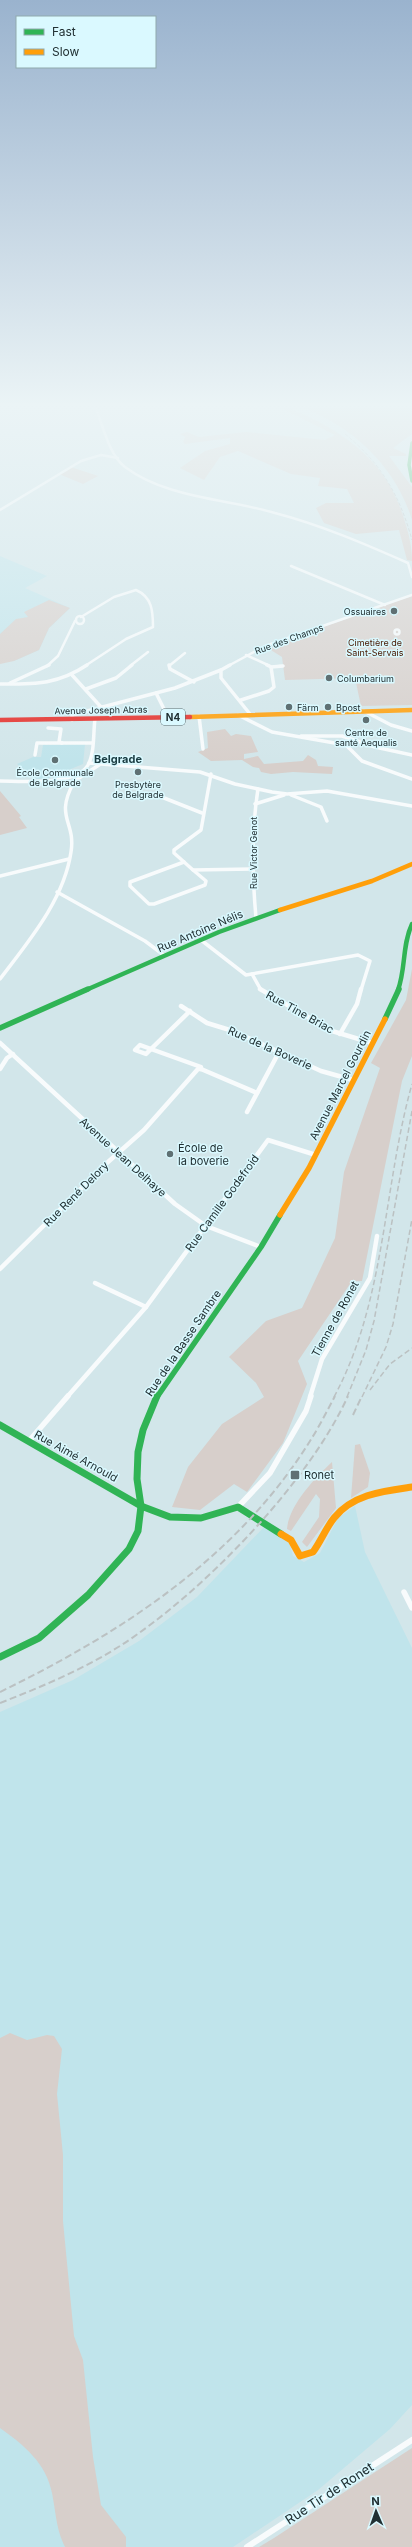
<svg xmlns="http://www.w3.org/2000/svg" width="412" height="2547" font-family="Inter,sans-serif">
<rect width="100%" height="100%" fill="#d2e6ea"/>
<g fill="#c0e4eb">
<polygon points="0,556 47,576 25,588 70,608 49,628 39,650 14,661 0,650"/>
<polygon points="85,744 83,764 49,778 37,779 17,764 33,757 41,757 43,745"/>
<polygon points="355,1506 365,1552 412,1648 412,2405 390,2429 318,2490 233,2547 0,2547 0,1712 73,1680 139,1641 197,1597 264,1527 289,1542 293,1556 304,1562 320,1553 338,1518"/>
</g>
<g fill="#d7cfcb">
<path d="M281 408H289C345 432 387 460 405 522 409 535 412 547 412 561L407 560 399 530 356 534 324 523 316 508 326 503H354L347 489 318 486 320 478 291 474 238 451 220 457 204 480 180 468 205 451 230 444V438L185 444 183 442 185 437 180 434 187 432 199 437 246 432 325 440 335 435Z"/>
<path d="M304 408H412V434L393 448 406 454V456H389L412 487V520C396 467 354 428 304 408Z"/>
<polygon points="71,467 98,476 83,484 59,474"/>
<polygon points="412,596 412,705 361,706 355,678 285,680 282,657 266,647"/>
<polygon points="49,600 70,608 49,628 39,650 14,661 0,664 0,634 16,619 28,617 24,612"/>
<polygon points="225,729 231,736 236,734 251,736 258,752 244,754 244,759 258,756 264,764 303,761 308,755 316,760 318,766 333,767 332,774 293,772 271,774 261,772 259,768 253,767 242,760 211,761 198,752 208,748 207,732"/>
<polygon points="0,791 21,816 19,817 27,828 0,835"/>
<polygon points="412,969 412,1056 402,1081 362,1281 352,1281 298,1361 307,1384 283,1443 247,1492 234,1484 200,1510 172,1507 188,1467 222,1424 264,1397 256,1383 229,1357 266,1321 302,1308 335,1238 344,1172 380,1068 371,1063 406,1000"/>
<polygon points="360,1444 370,1473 368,1487 351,1498 355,1445"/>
<path d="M332 1462 336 1508 307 1547 302 1542 319 1517 320 1499 316 1494 291 1531 287 1529C289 1505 315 1478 332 1462Z"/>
<path d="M10 2033 27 2040 47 2035 54 2036 62 2049 57 2094 63 2155V2221L74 2336 83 2360 93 2457 101 2505 126 2537V2547H65C56 2529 56 2513 52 2493 46 2463 24 2445 0 2428V2038Z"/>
<polygon points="412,2448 412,2547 259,2547 274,2538"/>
</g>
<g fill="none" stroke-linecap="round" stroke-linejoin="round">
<g stroke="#f8fbfc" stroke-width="2.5">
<path d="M96 408C103 426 109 455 125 467 166 498 227 499 275 513 321 525 365 544 408 563L412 577"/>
<polyline points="0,510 81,461 101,455 118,458"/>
<polyline points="291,566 385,605"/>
<circle cx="80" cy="620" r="4"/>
<path d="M81 617 114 597 136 590C152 597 153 611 153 627L126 639 85 666"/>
<circle cx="397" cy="632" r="2.5"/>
<polyline points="246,655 270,666"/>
<polyline points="47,666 58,656 75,621"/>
<polyline points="130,666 148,652"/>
<polyline points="169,666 185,653"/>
<polyline points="228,666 265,646 412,595"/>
<polyline points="279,666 283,666"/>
</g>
<g stroke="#f8fbfc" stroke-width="3.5">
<polyline points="169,665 170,669 194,682"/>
<polyline points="230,665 221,670 221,678 250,714"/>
<polyline points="271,667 283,666"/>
<polyline points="72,675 101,707"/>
<polyline points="10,683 49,665"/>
<path d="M0 684C34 684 57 685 87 665"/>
<polyline points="86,689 116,678 132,665"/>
<polyline points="156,693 168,717"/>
<polyline points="241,700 269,691 274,687 271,667 267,665"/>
<polyline points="364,711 391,725 412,731"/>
<polyline points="238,715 272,732 346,745 362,761 412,779"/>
<polyline points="199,716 203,749"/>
<polyline points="72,720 72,715 175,688 221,670"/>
<polyline points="48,728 61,729 59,742 62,743"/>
<polyline points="301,736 342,736 375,747 412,755"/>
<polyline points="35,755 37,743 92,743"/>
<polyline points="89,763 200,772 235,784 272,792 287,794 327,791 412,806"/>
<polyline points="211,774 201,830 174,850 174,853 193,870 252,869"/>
<path d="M0 781C21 781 76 786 88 765 95 752 93 733 95 719"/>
<polyline points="66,784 70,784 99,765"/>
<polyline points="154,794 202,813"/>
<polyline points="291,795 321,807 327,821"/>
<polyline points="255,804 284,795"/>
<polyline points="184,862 130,882 130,886 149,904 154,904 205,885 206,881 193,870"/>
<polyline points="0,876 69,859"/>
<polyline points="57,892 145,941 165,956"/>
<path d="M256 918C252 874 251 833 258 789"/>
<polyline points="201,940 246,975 358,955 370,961 361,990"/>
<polyline points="252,974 261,990"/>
<path d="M0 979C28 942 64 900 71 852 76 821 54 818 74 782"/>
</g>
<g stroke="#f8fbfc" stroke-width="4.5">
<polyline points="260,989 332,1031 372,1043"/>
<polyline points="181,1006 207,1023 233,1031 321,1071 353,1080"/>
<polyline points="340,1034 357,1004 361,989"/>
<polyline points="0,1043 175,1204 206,1226 261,1247"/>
<polygon points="140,1045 151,1049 146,1054 135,1050"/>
<polyline points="151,1049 201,1067 201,1069"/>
<polyline points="151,1049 190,1011"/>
<polyline points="0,1069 7,1058 13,1054"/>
<polyline points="201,1069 257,1093"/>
<polyline points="247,1112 279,1052"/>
<polyline points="0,1269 108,1162 144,1130 198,1069 201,1069"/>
<polyline points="95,1283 146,1307"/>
<polyline points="67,1397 146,1307 268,1140 316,1155"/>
<polyline points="310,1397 322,1359 370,1278 377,1236"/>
</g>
<g stroke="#f8fbfc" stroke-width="5.5">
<polyline points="29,1441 68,1396"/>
<polyline points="238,1507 270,1473 306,1411 311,1396"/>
<polyline points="404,1592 412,1608"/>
</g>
<polyline stroke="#f8fbfc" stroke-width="6" points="247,2547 412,2440"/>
<polyline stroke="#30b455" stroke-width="3.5" points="412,443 409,465 412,481"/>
<g stroke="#30b455" stroke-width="4.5">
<polyline points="86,990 219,932 280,910"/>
<path d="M398 990C406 968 402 945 412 924"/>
</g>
<g stroke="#30b455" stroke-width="5.5">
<polyline points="385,1019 399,989"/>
<polyline points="0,1028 88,989"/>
<polyline points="157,1397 261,1247 280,1215"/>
</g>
<g stroke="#30b455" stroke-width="7">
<polyline points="0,1425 141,1506 170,1517 201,1518 238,1507 281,1534"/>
<polyline points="0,1657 39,1638 88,1595 129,1549 138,1531 141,1506 137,1479 138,1452 143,1430 157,1396"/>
</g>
<g stroke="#ff9f0a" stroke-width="4.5">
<polyline points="190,717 412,710"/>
<polyline points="280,910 372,881 412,864"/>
</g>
<polyline stroke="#ff9f0a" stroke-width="5.5" points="280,1215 309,1168 385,1019"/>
<path stroke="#ff9f0a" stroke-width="7" d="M281 1534 291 1540 300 1556 313 1552C321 1541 326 1528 334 1518 353 1494 384 1491 412 1487"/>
<polyline stroke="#e5322d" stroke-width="4.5" points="0,720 190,717"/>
<path stroke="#bbc1c2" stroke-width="1" stroke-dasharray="3.5 2" stroke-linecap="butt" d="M345 434C381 463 400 496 412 540"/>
<g stroke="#bbc1c2" stroke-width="1.5" stroke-dasharray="5.5 3" stroke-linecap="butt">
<polyline points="370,1390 390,1364 412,1348"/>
<path d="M334 1397C386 1301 383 1187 412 1084"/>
<polyline points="347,1397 366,1350 374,1321 412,1111"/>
<polyline points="362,1397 386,1347 393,1324 412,1219"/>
</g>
<g stroke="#bbc1c2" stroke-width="2" stroke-dasharray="7 3.5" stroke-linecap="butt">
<polyline points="353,1415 362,1396"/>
<path d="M0 1692C121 1633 237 1558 310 1441 319 1427 327 1411 335 1396"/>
<path d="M0 1703C41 1687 82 1670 120 1646 201 1594 308 1484 348 1396"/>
</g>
</g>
<linearGradient id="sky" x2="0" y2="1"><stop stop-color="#9ab3ce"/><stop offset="0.53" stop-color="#ebf4f6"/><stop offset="1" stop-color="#ebf4f6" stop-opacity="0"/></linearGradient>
<rect width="412" height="764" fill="url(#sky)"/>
<g fill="#5f7073" stroke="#daf9ff" stroke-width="1.5">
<circle cx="394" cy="611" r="4"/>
<circle cx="329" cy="678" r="4"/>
<circle cx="289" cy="707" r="4"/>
<circle cx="328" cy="707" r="4"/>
<circle cx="366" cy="720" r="4"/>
<circle cx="55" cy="760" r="4"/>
<circle cx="138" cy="772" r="4"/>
<circle cx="170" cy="1154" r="4"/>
<rect x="290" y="1470" width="10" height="10" rx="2"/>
</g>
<g text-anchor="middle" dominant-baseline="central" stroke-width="3" stroke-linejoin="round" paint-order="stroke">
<g font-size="9" fill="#213033" stroke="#daf9ff" text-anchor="start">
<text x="386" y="611" text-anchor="end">Ossuaires</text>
<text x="337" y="678">Columbarium</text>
<text x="297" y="707">Färm</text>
<text x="336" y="707">Bpost</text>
<text x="366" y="732" text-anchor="middle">Centre de<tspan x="366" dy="10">santé Aequalis</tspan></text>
<text x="55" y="772" text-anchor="middle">École Communale<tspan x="55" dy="10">de Belgrade</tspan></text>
<text x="138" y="784" text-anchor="middle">Presbytère<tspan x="138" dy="10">de Belgrade</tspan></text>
</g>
<g font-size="9" fill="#213033" stroke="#daf9ff">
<text transform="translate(289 639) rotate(-20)">Rue des Champs</text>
<text transform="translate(101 710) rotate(-1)">Avenue Joseph Abras</text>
<text transform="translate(253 853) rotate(-90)">Rue Victor Genot</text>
</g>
<g font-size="9" fill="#481801" stroke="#daf9ff">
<text x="375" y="642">Cimetière de<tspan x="375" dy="10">Saint-Servais</tspan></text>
</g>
<rect fill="#daf9ff" stroke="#586c70" stroke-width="1" x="161" y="709" width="24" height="16" rx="3"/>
<g font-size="10" font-weight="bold" fill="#213033">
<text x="173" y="717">N4</text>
</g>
<g font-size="11" font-weight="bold" fill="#1b3d43" stroke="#daf9ff">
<text x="118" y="759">Belgrade</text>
</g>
<g font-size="11" fill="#213033" stroke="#daf9ff">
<text transform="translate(200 931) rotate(-23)">Rue Antoine Nélis</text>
<text transform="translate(300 1012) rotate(29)">Rue Tine Briac</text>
<text transform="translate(270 1048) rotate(24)">Rue de la Boverie</text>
<text transform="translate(340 1085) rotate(-63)">Avenue Marcel Gourdin</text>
<text transform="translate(123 1157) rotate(42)">Avenue Jean Delhaye</text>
<text transform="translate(76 1194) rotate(-45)">Rue René Delory</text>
<text transform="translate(222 1203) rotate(-54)">Rue Camille Godefroid</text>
<text transform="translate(335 1319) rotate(-61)">Tienne de Ronet</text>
<text transform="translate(183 1343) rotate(-56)">Rue de la Basse Sambre</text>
<text transform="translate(76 1456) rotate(29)">Rue Aimé Arnould</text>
</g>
<g font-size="11" fill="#213033" stroke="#daf9ff" text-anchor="start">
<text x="178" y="1148">École de<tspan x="178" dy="13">la boverie</tspan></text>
<text x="304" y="1475">Ronet</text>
</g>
<g font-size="13" fill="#213033" stroke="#daf9ff">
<text transform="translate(329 2493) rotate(-33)">Rue Tir de Ronet</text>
</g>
</g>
<rect x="16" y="16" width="140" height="52" fill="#daf9ff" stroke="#90a9ad"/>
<rect x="24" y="29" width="20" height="6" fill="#30b455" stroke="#90a9ad"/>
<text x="52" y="36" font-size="12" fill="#213033">Fast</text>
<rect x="24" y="49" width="20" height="6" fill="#ff9f0a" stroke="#90a9ad"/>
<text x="52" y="56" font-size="12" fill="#213033">Slow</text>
<g transform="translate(376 2511) rotate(358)" stroke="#daf9ff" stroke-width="3" paint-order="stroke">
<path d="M0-3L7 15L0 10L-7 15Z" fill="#213033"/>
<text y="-6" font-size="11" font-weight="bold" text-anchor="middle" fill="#213033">N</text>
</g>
</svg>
